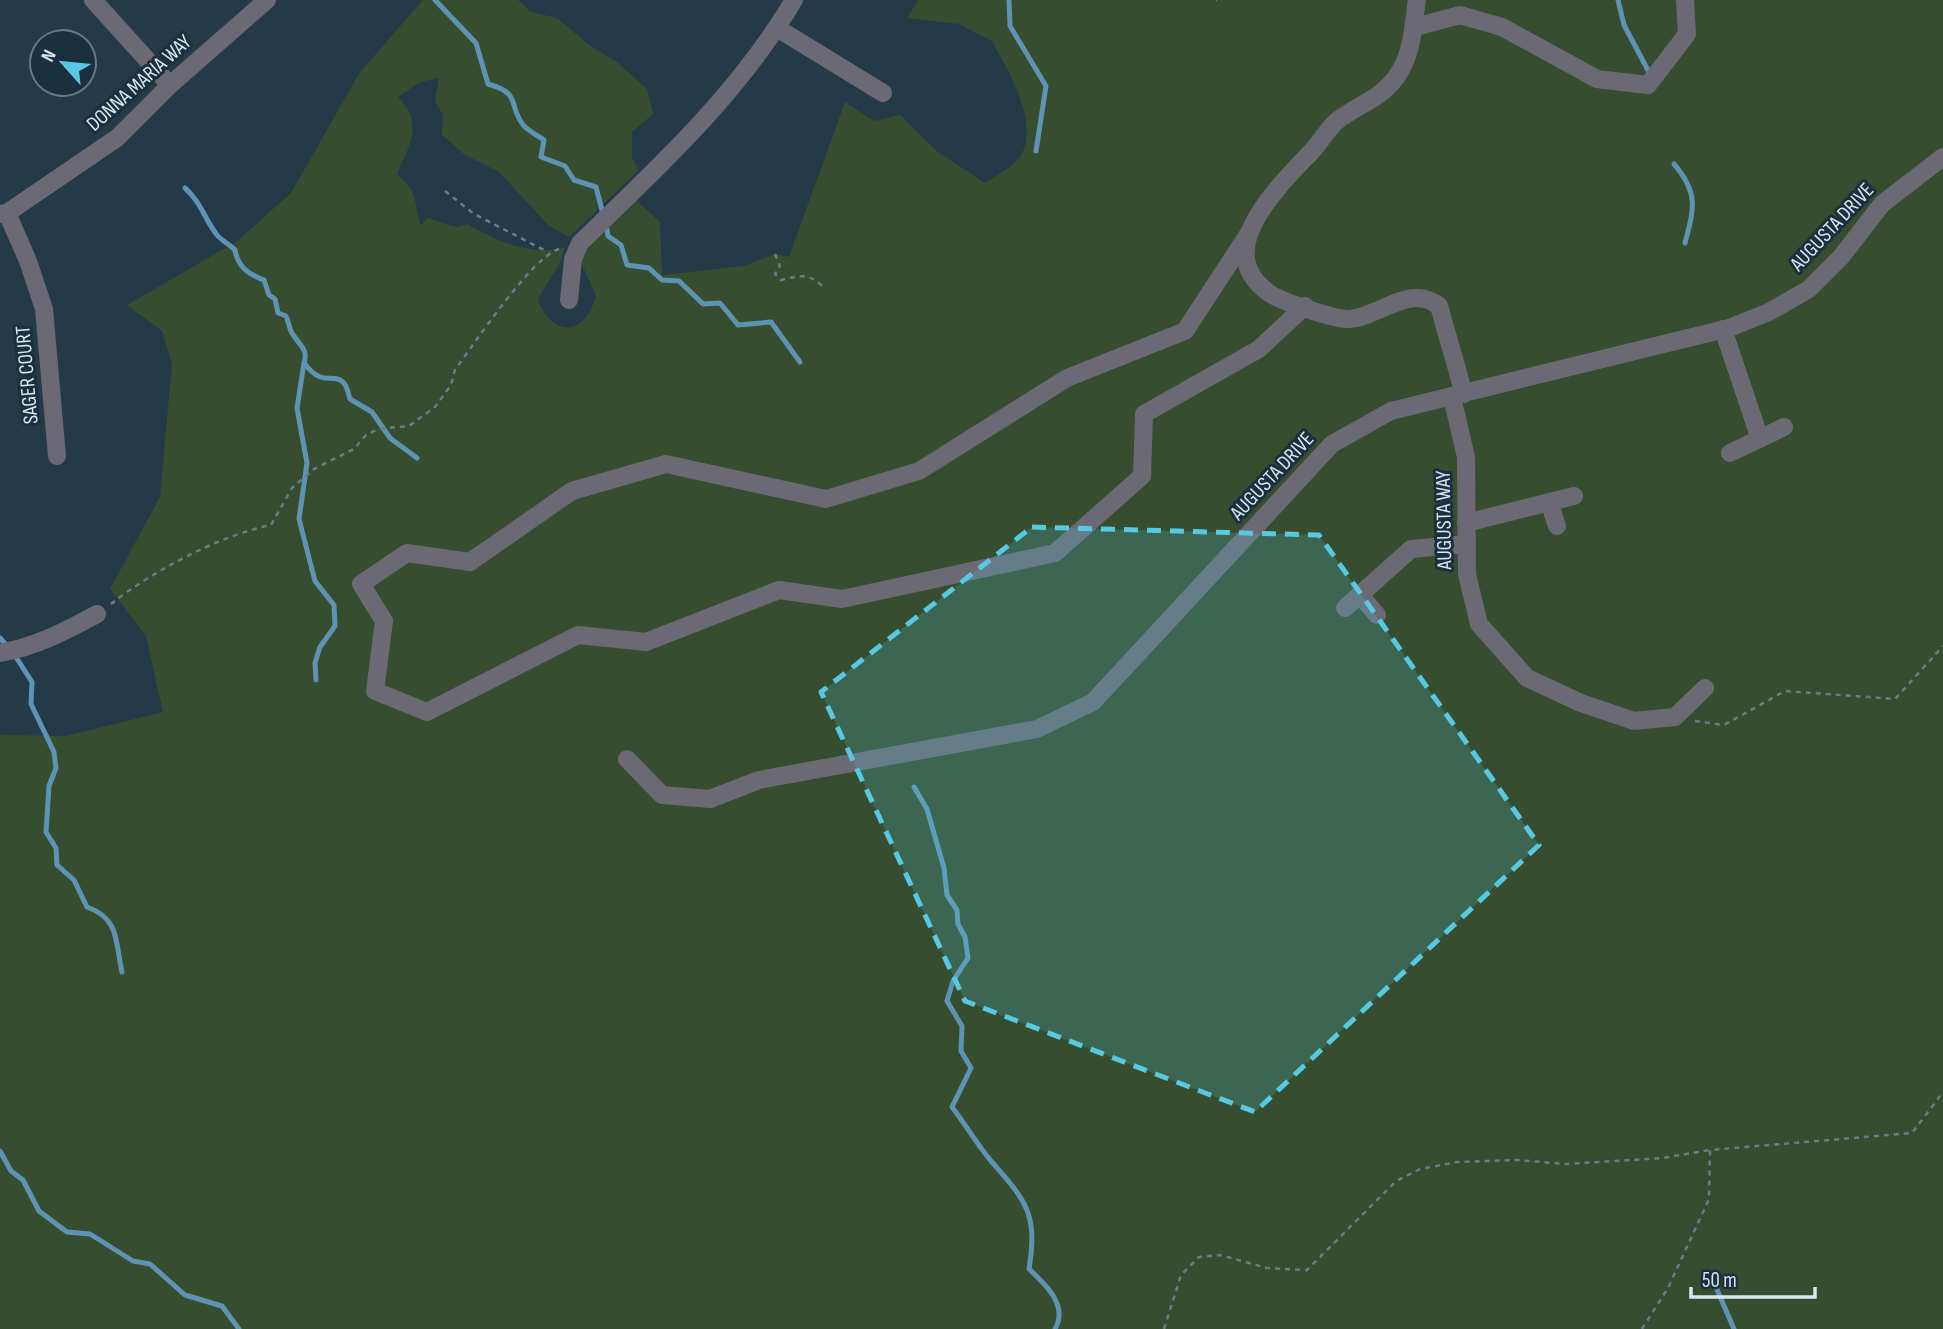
<svg xmlns="http://www.w3.org/2000/svg" width="1943" height="1329" font-family="'Sofia Sans Condensed',sans-serif">
<rect width="100%" height="100%" fill="#243a49"/>
<path fill="#364e2f" d="M423 0H518L531 12 557 18 589 45 618 63 647 89 653 114 632 132V158L639 170 569 237 549 226 499 172 465 155 442 135 443 115 435 101 439 78 420 82 398 97C424 123 410 145 397 174 419 193 413 201 421 226L427 218 457 227 468 224C496 241 532 257 565 247 560 270 546 280 538 301 555 339 585 335 596 296L581 262 584 252 637 201 660 222 662 275 744 266 775 254 789 257 845 102 874 121 900 115 938 152 985 183C995 176 1013 167 1020 157 1041 124 1008 71 992 41L959 24 907 18 918 0H1943V1329H0V735L66 736 163 712 146 636 110 589 160 497 172 364 162 331 127 305 236 242 291 193 360 72Z"/>
<g fill="none" stroke-linecap="round" stroke-linejoin="round">
<g stroke="#5e94b3" stroke-width="5">
<path d="M435 0 476 43 488 84C523 94 507 105 524 126 529 131 538 136 544 140L541 157 565 166 574 180 596 187 603 214"/>
<polyline points="1009,0 1010,26 1046,86 1036,151"/>
<polyline points="1618,0 1624,25 1650,74"/>
<path d="M1674 164C1699 193 1694 209 1685 243"/>
<path d="M185 188C201 202 205 220 217 235 221 240 230 245 235 250 238 267 248 274 264 280L269 295 275 299 278 313 286 316C289 322 289 328 292 333 298 344 309 349 304 363 324 389 332 371 344 383 347 386 348 393 350 399L372 412 390 438 417 458"/>
<polyline points="606,224 608,236 621,245 627,265 649,268 662,280 679,281 703,304 720,303 738,325 771,322 800,362"/>
<polyline points="304,363 297,408 307,463 299,519 315,581 334,605 335,626 320,647 315,663 316,680"/>
<polyline points="0,638 7,646"/>
<path d="M14 654 32 682 31 704 54 752 56 768 49 786 46 832 56 848 57 865 74 880 87 907C120 919 115 941 122 972"/>
<path d="M914 787 927 809 944 868 947 895 957 910 958 924 965 937 968 958 953 981 947 1001 962 1026 961 1051 971 1068 952 1107C965 1124 977 1144 991 1161 1026 1201 1038 1213 1029 1269 1044 1283 1069 1305 1055 1329"/>
<polyline points="0,1151 11,1171 23,1180 39,1211 67,1232 90,1234 133,1261 150,1264 185,1295 222,1306 239,1329"/>
<polyline points="1712,1278 1734,1329"/>
</g>
<g stroke="#6a7c89" stroke-width="2.5" stroke-dasharray="5 5" stroke-linecap="butt">
<polyline points="1216,0 1217,0"/>
<polyline points="445,191 474,214 548,252"/>
<path d="M775 254 780 266 775 274 781 280C801 275 810 273 824 288"/>
<path d="M111 604C153 571 218 536 271 525L292 488 314 469 354 449 366 435 378 429 409 426 435 407 451 385 455 370C474 344 532 257 559 249"/>
<polyline points="1695,721 1724,725 1785,691 1895,699 1943,646"/>
<polyline points="1164,1329 1181,1275 1199,1257 1220,1255 1267,1268 1307,1270 1396,1181 1420,1169 1457,1162 1517,1160 1566,1164 1663,1158 1710,1150"/>
<polyline points="1642,1329 1668,1288 1709,1199 1710,1150 1912,1133 1943,1092"/>
</g>
<g stroke="#6b6974" stroke-width="18">
<polyline points="93,0 170,85"/>
<path d="M1417 0C1413 26 1413 53 1397 76 1381 99 1359 104 1338 120 1327 129 1321 142 1311 152 1280 185 1209 251 1269 293 1280 301 1336 320 1349 319 1380 317 1409 283 1439 306L1464 394"/>
<polyline points="1415,27 1460,15 1502,27 1597,79 1648,85 1687,34 1685,0"/>
<polyline points="777,28 883,93"/>
<polyline points="7,213 28,261 44,309 57,456"/>
<polyline points="0,214 7,213 117,138 170,85 267,0"/>
<polyline points="1249,233 1185,331 1067,378 919,471 826,499 666,464 572,491 470,562 407,553 361,584 384,621 375,691 427,712 578,635 646,642 779,590 842,599 1055,553 1142,476 1144,414 1259,349 1305,306"/>
<path d="M569 300 573 259 580 243C658 168 738 94 794 0"/>
<polyline points="1723,329 1760,439"/>
<polyline points="1452,397 1466,457 1467,574 1479,624 1527,678 1581,703 1634,721 1675,717 1705,688"/>
<polyline points="1730,453 1784,427"/>
<polyline points="1549,502 1557,526"/>
<polyline points="1466,523 1574,496"/>
<polyline points="1360,595 1377,615"/>
<polyline points="1345,608 1411,549 1467,544"/>
<path d="M0 653C35 647 66 631 97 614"/>
<polyline points="627,759 662,795 710,799 759,780 1037,729 1093,702 1332,444 1391,411 1729,328 1769,312 1809,289 1841,257 1882,204 1943,157"/>
</g>
</g>
<path fill="#57c9e2" fill-opacity="0.2" stroke="#57c9e2" stroke-width="5" stroke-dasharray="14 9" stroke-linejoin="round" d="M1032 527 1319 535 1539 845 1255 1112 965 1001 821 692Z"/>
<g text-anchor="middle" dominant-baseline="central" stroke-width="6" stroke-linejoin="round" paint-order="stroke">
<g font-size="21" fill="#dae7f1" stroke="#1a303f">
<text transform="translate(139 83) rotate(-42)">DONNA MARIA WAY</text>
<text transform="translate(1832 227) rotate(-47)">AUGUSTA DRIVE</text>
<text transform="translate(27 375) rotate(-95)">SAGER COURT</text>
<text transform="translate(1272 476) rotate(-47)">AUGUSTA DRIVE</text>
<text transform="translate(1444 520) rotate(-91)">AUGUSTA WAY</text>
</g>
</g>
<g transform="translate(63 63) rotate(297)"><circle r="33" fill="#1a303f" stroke="#677986" stroke-width="2"/>
<path d="M0-5L12 26L0 18L-12 26Z" fill="#57c9e2"/>
<text y="-10" font-size="19" font-weight="bold" text-anchor="middle" fill="#dae7f1">N</text>
</g>
<path d="M1691 1287v10h124v-10" fill="none" stroke="#dae7f1" stroke-width="3.5"/>
<text x="1702" y="1287" font-size="21" fill="#dae7f1" stroke="#1a303f" stroke-width="5" paint-order="stroke">50 m</text>
</svg>
